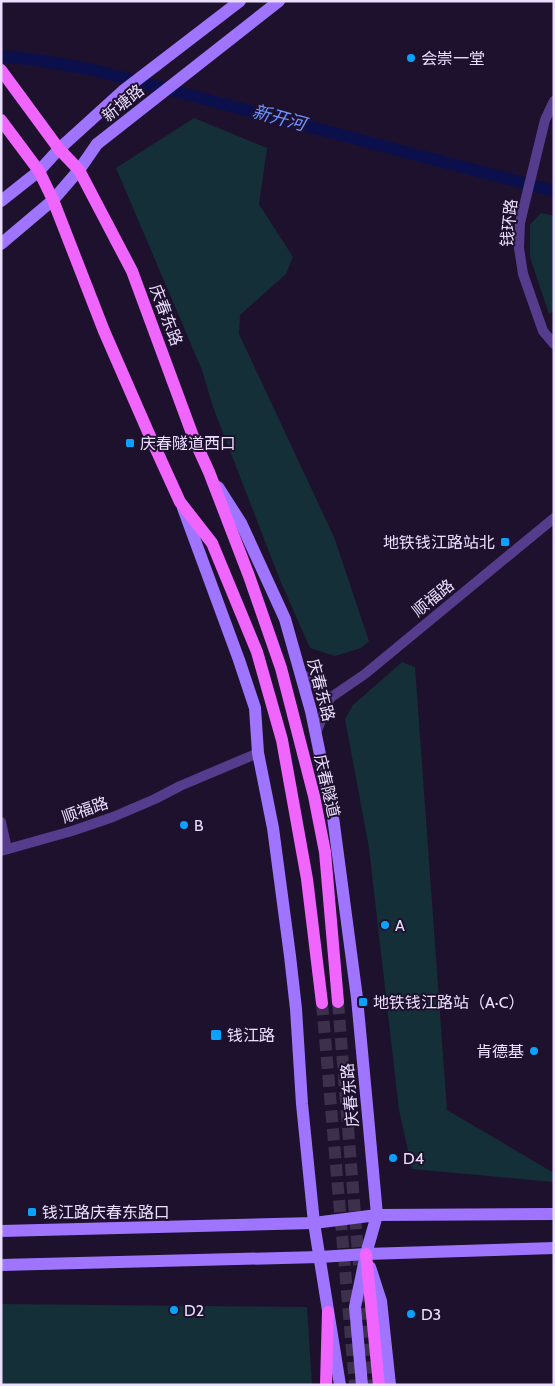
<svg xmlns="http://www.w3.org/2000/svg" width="555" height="1386" font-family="Cabin,'Noto Sans SC',sans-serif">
<rect width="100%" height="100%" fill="#1e112d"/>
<g fill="#142f37">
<polygon points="194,118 267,148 259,204 293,257 286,274 240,315 239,334 334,537 369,641 361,648 335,656 310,648 280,580 213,407 202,370 116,168"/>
<polygon points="541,213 554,216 554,311 549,314 530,257 530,225"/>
<polygon points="402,662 415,667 447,1110 554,1173 554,1182 412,1169 399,1110 369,848 345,719 353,705"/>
<polygon points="1,1304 307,1307 312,1385 1,1385"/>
</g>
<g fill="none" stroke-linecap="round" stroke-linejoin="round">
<polyline stroke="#0b104d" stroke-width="12" points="1,56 37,60 94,70 554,191"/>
<g stroke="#3d304c" stroke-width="12" stroke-dasharray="12 6" stroke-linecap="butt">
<polyline points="338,1002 359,1265"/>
<polyline points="322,1003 355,1385"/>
<polyline points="361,1290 368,1385"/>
</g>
<g stroke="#563c8c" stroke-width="10">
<polyline points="554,101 545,120 525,202 520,223 519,248 523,274 543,331 554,344"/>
<polyline points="300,672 330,698"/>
<polyline points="330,698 365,674 554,518"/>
<polyline points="316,733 330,698"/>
<polyline points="1,822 7,849"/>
<polyline points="1,851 72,831 113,817 155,799 180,786 258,753"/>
</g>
<g stroke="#9f75ff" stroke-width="12">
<polyline points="1,201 39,171 59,149 124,90 240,1"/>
<polyline points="1,244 53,200 79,170 97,144 279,1"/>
<polyline points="218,487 241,523 285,619 311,711 333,817 357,998 368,1116 377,1215 366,1254 355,1307 362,1385"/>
<polyline points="183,508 239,660 255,708 258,753 273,828 290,956 296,1009 302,1104 314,1223 340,1385"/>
<polyline points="1,1231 314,1223 377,1215 554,1214"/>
<polyline points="1,1265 320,1257 366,1254 554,1248"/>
<polyline points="370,1267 381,1301 390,1385"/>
</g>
<g stroke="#f165ff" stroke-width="12">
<polyline points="1,70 59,149 79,170 132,271 194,439 209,472 249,576 281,668 314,796 325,852 338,1002"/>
<polyline points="1,120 39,171 53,200 104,331 149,434 180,502 212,543 257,652 282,740 307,879 322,1003"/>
<polyline points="366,1254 379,1385"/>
<polyline points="326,1385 328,1312"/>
</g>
</g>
<g fill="#0aa1ff" stroke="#1e112d" stroke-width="2">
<circle cx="411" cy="58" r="5"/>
<rect x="125" y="438" width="10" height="10" rx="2.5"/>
<rect x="500" y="537" width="10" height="10" rx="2.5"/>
<circle cx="184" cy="825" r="5"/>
<circle cx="385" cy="925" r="5"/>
<rect x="358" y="997" width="10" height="10" rx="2.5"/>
<rect x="210" y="1029" width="12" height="12" rx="2.5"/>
<circle cx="534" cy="1051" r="5"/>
<circle cx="393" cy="1158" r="5"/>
<rect x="27" y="1207" width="10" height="10" rx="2.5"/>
<circle cx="174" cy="1310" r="5"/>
<circle cx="411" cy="1314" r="5"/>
</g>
<g text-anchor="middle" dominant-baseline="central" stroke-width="4" stroke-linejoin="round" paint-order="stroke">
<g font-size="16" fill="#ebdeff" stroke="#1e112d" text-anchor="start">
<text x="421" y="58">会崇一堂</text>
<text x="140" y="443">庆春隧道西口</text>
<text x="495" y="542" text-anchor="end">地铁钱江路站北</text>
<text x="194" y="825">B</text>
<text x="395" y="925">A</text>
<text x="373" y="1002">地铁钱江路站（A·C）</text>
<text x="227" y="1035">钱江路</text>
<text x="524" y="1051" text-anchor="end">肯德基</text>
<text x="403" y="1158">D4</text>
<text x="42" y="1212">钱江路庆春东路口</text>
<text x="184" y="1310">D2</text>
<text x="421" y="1314">D3</text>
</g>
<g font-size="16" fill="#ebdeff" stroke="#1e112d">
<text transform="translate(123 103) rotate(-39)">新塘路</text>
<text transform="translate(509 223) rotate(-84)">钱环路</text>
<text transform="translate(166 315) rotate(69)">庆春东路</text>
<text transform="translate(433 598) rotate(-39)">顺福路</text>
<text transform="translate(321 690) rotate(75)">庆春东路</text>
<text transform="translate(327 786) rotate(77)">庆春隧道</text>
<text transform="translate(85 810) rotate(-19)">顺福路</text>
<text transform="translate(350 1095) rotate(-95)">庆春东路</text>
</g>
<g font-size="18" font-style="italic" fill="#6c91ff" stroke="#1e112d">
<text transform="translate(279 118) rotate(15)">新开河</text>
</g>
</g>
<rect width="555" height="1386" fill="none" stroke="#ebdeff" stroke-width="5"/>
</svg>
